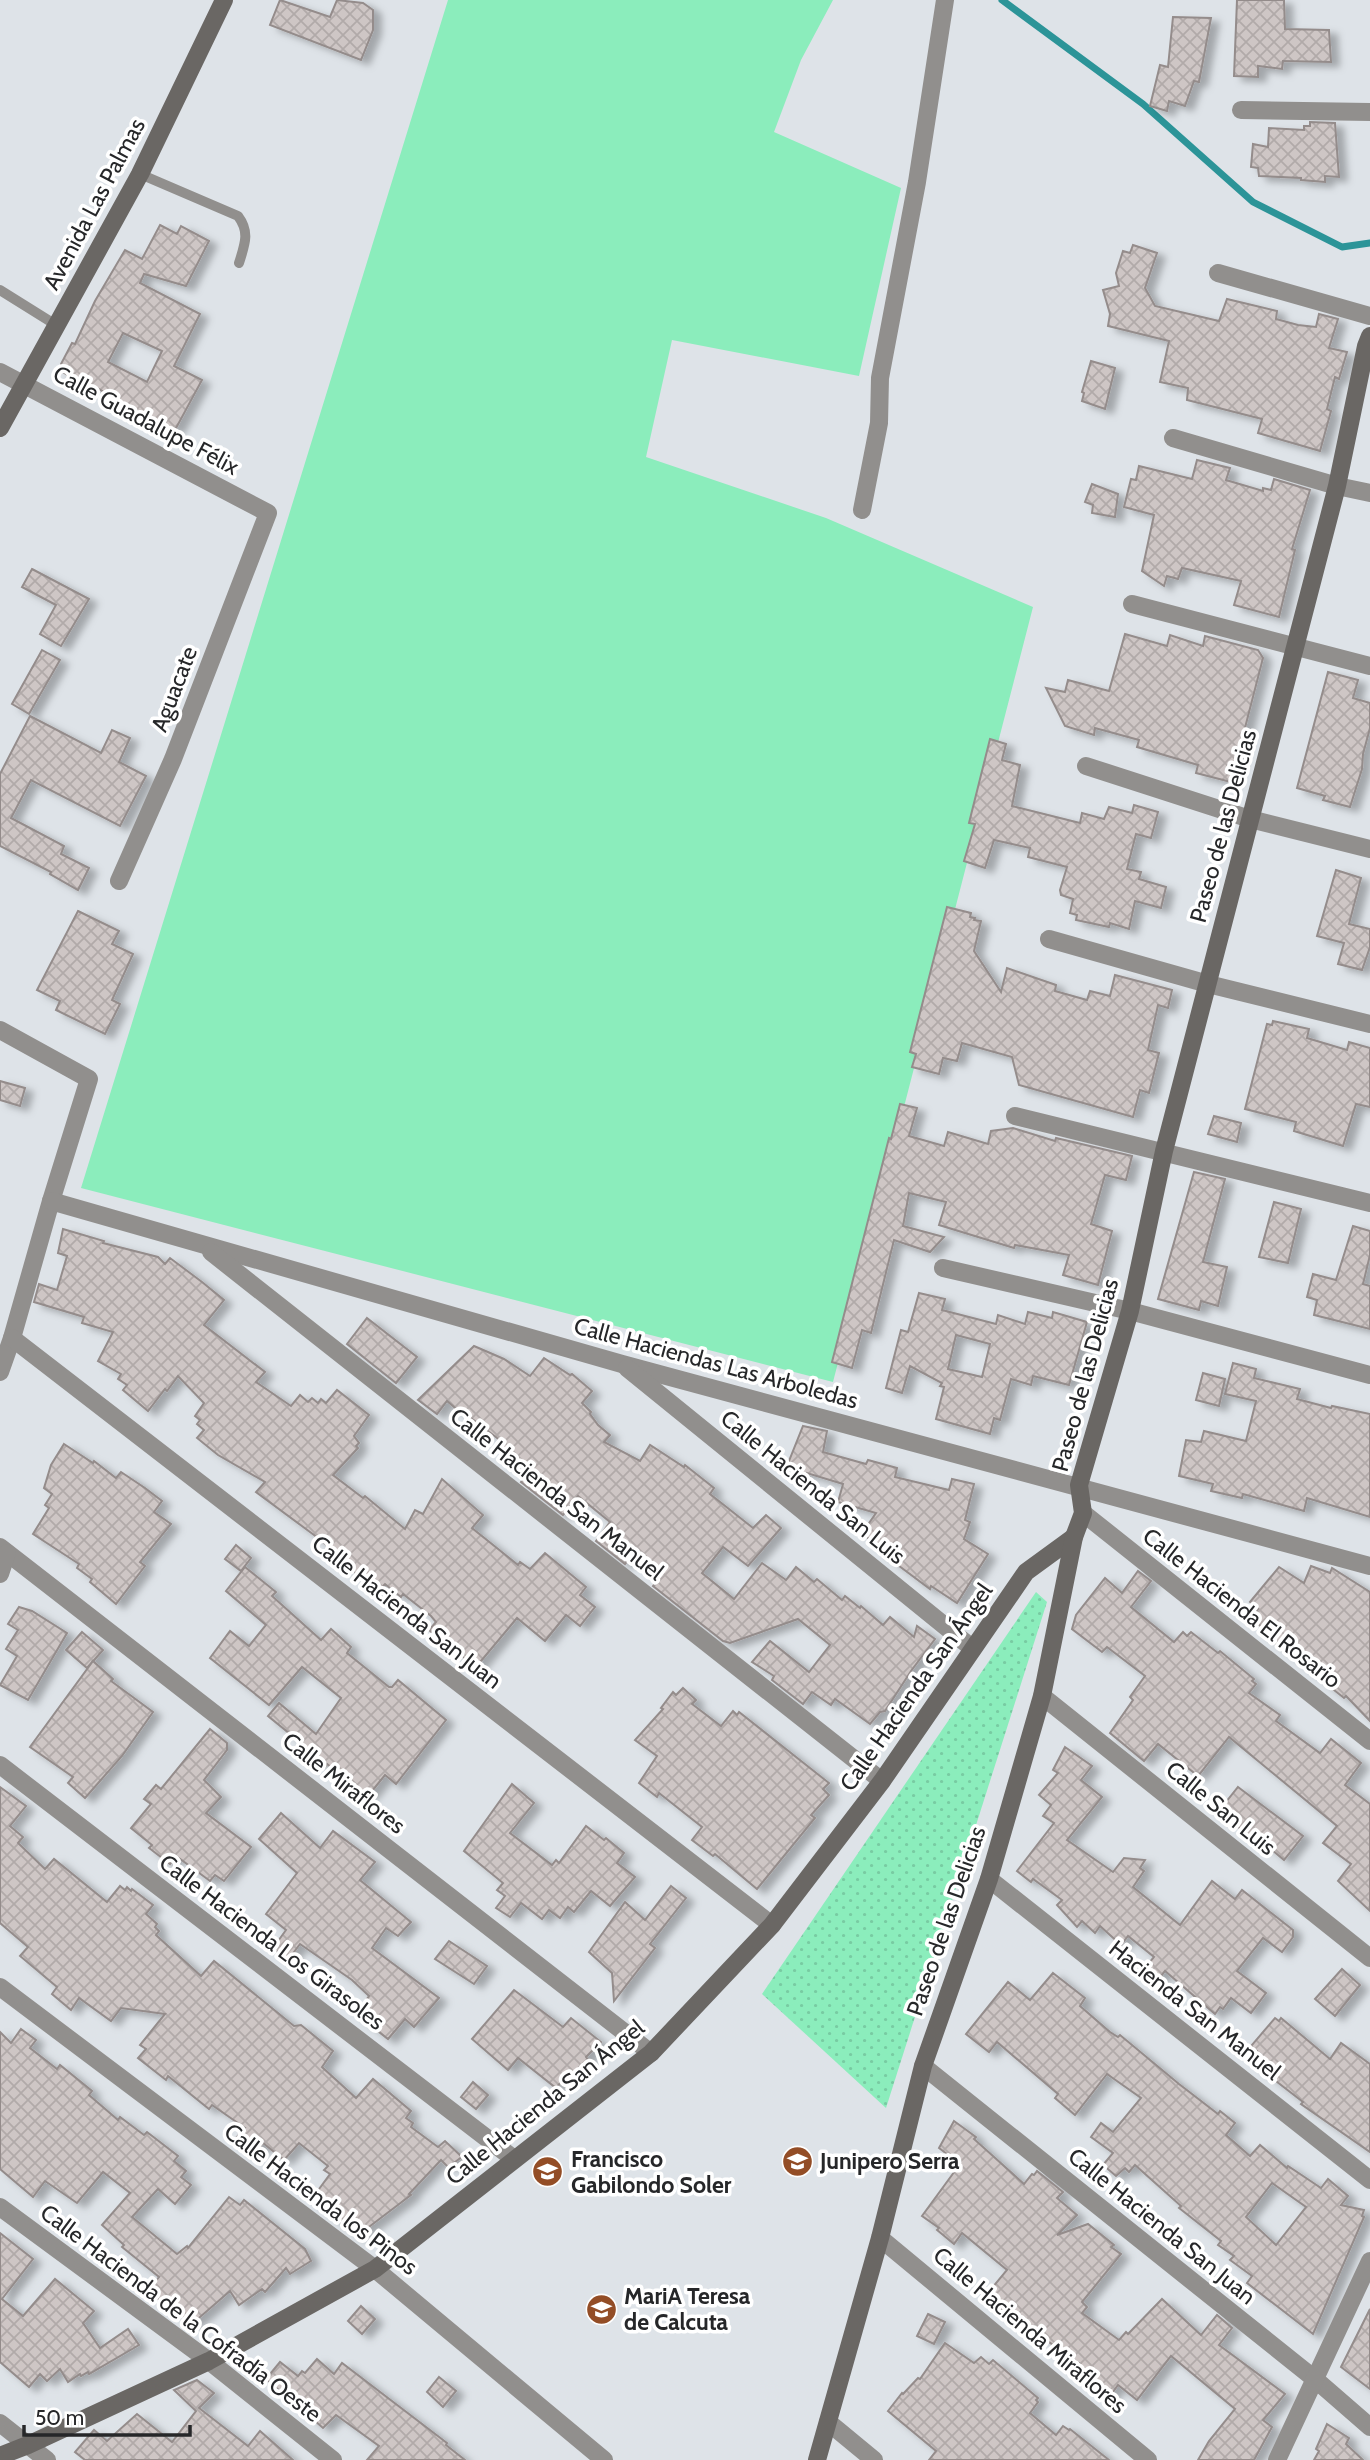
<svg xmlns="http://www.w3.org/2000/svg" width="1370" height="2460" font-family="Cabin,sans-serif">
<defs>
<pattern id="park-dots" width="8" height="8" patternUnits="userSpaceOnUse" patternTransform="scale(1.75)"><rect width="8" height="8" fill="#8bedbc"/><path d="M2 2h.1M6 6h.1" fill="none" stroke="#78cba2" stroke-width="1.8" stroke-linecap="round"/></pattern>
<pattern id="building-cross-hatch" width="8" height="8" patternUnits="userSpaceOnUse" patternTransform="scale(1.75)"><rect width="8" height="8" fill="#cec6c5"/><path d="M0 0l8 8M0 8l8-8" fill="none" stroke="#b1aaa9"/></pattern>
<filter id="shadow"><feDropShadow dx="8" dy="4.5" stdDeviation="3.5" flood-color="#0004"/></filter>
</defs>
<rect width="100%" height="100%" fill="#dee3e8"/>
<polygon fill="#8bedbc" points="448,0 833,0 801,60 774,132 901,188 859,376 672,340 646,457 826,518 1033,607 833,1382 81,1188"/>
<polygon fill="url(#park-dots)" points="1036,1592 1047,1602 886,2108 762,1994"/>
<g fill="none" stroke-linecap="round" stroke-linejoin="round">
<polyline stroke="#2c9498" stroke-width="7" points="1002,0 1143,104 1253,202 1342,247 1370,243"/>
</g>
<g fill="url(#building-cross-hatch)" stroke="#948c8b" stroke-width="2" fill-rule="evenodd" filter="url(#shadow)">
<polygon points="280,0 330,17 337,0 363,3 373,10 373,30 361,60 270,25"/>
<polygon points="1237,0 1284,0 1285,29 1329,30 1331,62 1283,61 1282,69 1258,66 1258,77 1234,76"/>
<polygon points="1173,17 1211,18 1199,82 1194,81 1185,106 1169,101 1167,111 1150,106 1160,65 1168,67"/>
<polygon points="1310,122 1335,123 1339,177 1325,176 1325,182 1301,180 1301,178 1259,176 1258,168 1251,167 1253,144 1268,147 1269,128 1304,130 1304,126 1310,126"/>
<path d="M160 225 177 234 181 226 209 241 186 286 144 274 140 283 200 314 174 366 202 380 175 430 105 394 106 393 75 376 74 379 61 371V364L72 343 75 344 95 301 125 250 142 259ZM123 333 162 351 147 382 108 362Z"/>
<polygon points="1133,245 1157,253 1145,288 1155,306 1219,321 1227,299 1277,311 1276,319 1298,325 1316,327 1319,314 1338,319 1329,348 1347,352 1339,379 1335,377 1327,409 1331,411 1320,451 1258,433 1262,419 1187,400 1188,388 1160,382 1169,341 1108,326 1110,314 1103,290 1119,286 1116,273 1123,251 1130,253"/>
<polygon points="1091,361 1115,368 1105,409 1082,401 1084,393 1082,392"/>
<polygon points="1197,460 1230,468 1226,480 1263,491 1263,488 1271,490 1274,479 1310,490 1292,549 1295,550 1279,617 1234,605 1241,581 1182,568 1178,579 1167,576 1164,586 1142,571 1154,515 1124,507 1131,479 1136,480 1139,466 1192,479"/>
<polygon points="1092,484 1118,494 1115,517 1092,513 1093,505 1085,502"/>
<polygon points="32,569 89,599 61,646 40,634 56,605 22,587"/>
<polygon points="1125,634 1167,646 1170,635 1203,646 1205,636 1258,650 1263,658 1231,782 1196,773 1198,765 1137,747 1139,740 1095,728 1094,735 1065,726 1046,688 1065,692 1068,680 1109,691"/>
<polygon points="42,650 60,660 29,714 12,704"/>
<polygon points="1328,672 1358,680 1353,698 1370,703 1370,728 1363,754 1362,769 1350,807 1323,800 1325,796 1297,788"/>
<polygon points="30,716 101,753 112,730 130,738 119,762 146,776 120,826 31,780 11,818 64,846 61,854 89,868 78,890 50,874 51,872 0,846 0,774"/>
<polygon points="990,739 1006,744 1002,760 1020,765 1012,806 1080,823 1082,813 1104,819 1109,807 1132,813 1134,805 1158,812 1151,838 1136,834 1127,869 1141,872 1139,879 1166,887 1161,908 1135,901 1129,929 1110,923 1109,927 1076,920 1077,915 1070,913 1073,899 1061,895 1060,890 1067,867 1028,857 1030,848 994,840 985,868 964,861 975,824 969,823"/>
<polygon points="1336,870 1361,878 1349,924 1370,929 1370,947 1362,970 1338,964 1344,943 1317,936"/>
<polygon points="947,907 971,913 970,917 975,918 974,920 981,921 974,951 1001,992 1007,968 1056,985 1055,991 1087,1000 1090,991 1110,996 1115,975 1172,990 1168,1008 1158,1005 1148,1050 1159,1053 1149,1093 1140,1090 1133,1117 1019,1085 1012,1057 962,1043 957,1061 943,1058 939,1074 912,1067 916,1054 910,1052"/>
<polygon points="78,911 119,931 112,944 133,954 112,1000 120,1004 105,1034 56,1010 60,1001 37,990"/>
<polygon points="1273,1021 1309,1029 1307,1038 1347,1050 1349,1042 1370,1048 1370,1107 1356,1104 1343,1146 1294,1131 1296,1122 1245,1109 1267,1024 1272,1025"/>
<polygon points="0,1081 25,1088 20,1106 0,1100"/>
<polygon points="900,1104 917,1108 909,1136 944,1146 948,1132 988,1144 991,1131 1013,1128 1055,1141 1056,1138 1132,1156 1126,1180 1105,1175 1091,1224 1112,1231 1098,1285 1063,1275 1069,1255 1015,1245 1014,1248 939,1225 946,1202 909,1193 903,1226 944,1237 930,1252 894,1240 871,1333 862,1330 852,1368 832,1362 889,1138 891,1139"/>
<polygon points="1214,1116 1241,1123 1237,1142 1208,1134"/>
<polygon points="1194,1172 1225,1179 1203,1262 1227,1267 1218,1306 1201,1301 1199,1310 1158,1299"/>
<polygon points="1274,1202 1301,1209 1288,1263 1259,1257"/>
<polygon points="1353,1226 1370,1231 1370,1255 1363,1284 1370,1286 1370,1329 1314,1315 1317,1300 1307,1297 1313,1274 1336,1280"/>
<polygon points="63,1229 104,1241 103,1243 158,1257 165,1264 170,1258 202,1282 224,1300 204,1325 265,1372 256,1382 291,1406 300,1395 308,1402 312,1398 318,1403 321,1399 326,1403 337,1390 369,1415 354,1436 359,1443 356,1446 358,1448 333,1475 363,1498 365,1496 405,1529 415,1510 423,1514 442,1479 483,1515 472,1528 518,1565 520,1562 530,1569 545,1553 586,1587 580,1595 595,1607 580,1626 566,1615 545,1641 517,1618 476,1667 429,1630 436,1622 431,1616 403,1594 401,1597 385,1584 379,1590 367,1579 365,1581 343,1563 331,1552 333,1550 314,1535 256,1492 265,1482 218,1455 197,1438 204,1430 197,1424 200,1420 195,1416 204,1403 178,1376 167,1391 165,1389 148,1411 123,1390 127,1385 118,1379 121,1374 98,1361 113,1332 82,1323 84,1317 34,1302 39,1284 57,1290 67,1256 58,1253"/>
<path d="M919 1293 945 1299 942 1310 996 1324 998 1315 1025 1324 1028 1312 1052 1318 1053 1312 1087 1322 1069 1385 1033 1376 1031 1385 1011 1379 1000 1420 994 1418 990 1434 936 1419 944 1387 940 1386 942 1383 910 1366 902 1393 886 1388 901 1330 908 1332ZM956 1335 990 1344 982 1377 948 1369Z"/>
<polygon points="367,1318 417,1357 396,1383 347,1344"/>
<polygon points="474,1346 504,1359 530,1376 544,1358 570,1375 572,1374 592,1391 582,1403 591,1412 590,1414 598,1425 610,1435 604,1442 640,1461 650,1445 684,1467 685,1465 714,1488 710,1494 753,1528 766,1515 781,1528 748,1566 723,1547 702,1573 734,1599 762,1563 786,1580 796,1567 814,1582 817,1579 842,1600 845,1596 860,1608 861,1606 883,1625 890,1617 914,1637 917,1626 935,1639 911,1671 885,1711 880,1712 870,1724 835,1699 831,1705 812,1692 803,1704 772,1680 774,1676 752,1662 770,1641 809,1672 830,1645 798,1619 730,1643 723,1641 653,1586 659,1578 632,1555 625,1564 596,1541 610,1522 578,1496 563,1515 521,1482 531,1469 498,1444 501,1441 471,1418 469,1420 447,1401 437,1414 418,1400"/>
<polygon points="1233,1363 1256,1369 1254,1378 1300,1389 1297,1399 1331,1408 1332,1406 1370,1414 1370,1517 1307,1498 1304,1511 1243,1494 1242,1498 1211,1491 1213,1484 1179,1476 1186,1440 1201,1442 1204,1431 1246,1441 1256,1401 1225,1394"/>
<polygon points="1203,1373 1225,1379 1219,1406 1196,1400"/>
<polygon points="803,1426 827,1431 823,1452 866,1464 868,1460 897,1468 895,1477 949,1490 952,1479 974,1484 965,1520 970,1522 964,1539 988,1554 957,1603 931,1586 930,1589 879,1551 881,1549 862,1533 876,1513 838,1502 843,1484 807,1473 807,1475 787,1466"/>
<polygon points="64,1444 93,1463 94,1461 116,1478 121,1472 145,1488 162,1501 154,1512 171,1524 140,1562 145,1566 116,1604 90,1582 92,1579 77,1568 79,1564 33,1534 49,1508 45,1505 52,1494 44,1488 51,1465"/>
<polygon points="236,1545 251,1558 241,1571 225,1559"/>
<polygon points="1311,1566 1330,1573 1332,1568 1370,1592 1370,1721 1346,1696 1344,1698 1261,1632 1264,1629 1257,1623 1259,1620 1253,1615 1258,1609 1250,1602 1279,1567 1304,1583"/>
<polygon points="245,1567 276,1592 272,1596 321,1640 331,1629 351,1647 347,1653 389,1687 392,1687 398,1680 446,1720 396,1784 385,1775 368,1796 327,1764 325,1767 303,1751 306,1747 268,1716 279,1703 316,1734 341,1698 302,1667 269,1705 210,1658 230,1631 249,1646 266,1625 226,1591"/>
<polygon points="1138,1571 1151,1581 1131,1607 1174,1642 1183,1632 1187,1636 1191,1632 1218,1653 1220,1651 1254,1679 1252,1681 1256,1684 1249,1693 1280,1715 1276,1721 1320,1753 1331,1739 1361,1763 1345,1785 1370,1804 1370,1911 1338,1881 1351,1864 1323,1843 1337,1826 1229,1737 1198,1776 1158,1744 1144,1761 1110,1733 1133,1700 1130,1697 1145,1676 1107,1647 1102,1652 1072,1629 1076,1615 1105,1578 1122,1593"/>
<polygon points="19,1607 32,1611 67,1633 28,1700 0,1685 17,1656 6,1649 18,1630 8,1624"/>
<polygon points="82,1632 103,1650 87,1668 66,1650"/>
<polygon points="93,1661 113,1679 111,1681 153,1712 122,1756 85,1798 68,1783 73,1777 30,1747"/>
<polygon points="683,1688 696,1700 692,1704 721,1726 733,1711 737,1715 739,1712 829,1783 823,1789 829,1795 811,1815 815,1818 757,1889 715,1854 713,1856 692,1840 702,1827 659,1793 657,1797 639,1783 657,1756 635,1740 663,1709 661,1708 673,1692 676,1695"/>
<polygon points="210,1729 227,1743 227,1750 204,1780 221,1797 206,1813 251,1847 224,1881 215,1875 210,1881 176,1856 170,1864 149,1848 152,1845 131,1828 151,1804 144,1799 156,1785 161,1789"/>
<polygon points="1065,1747 1092,1766 1081,1780 1102,1797 1067,1840 1113,1872 1124,1858 1145,1860 1140,1868 1144,1871 1133,1887 1180,1925 1212,1881 1235,1899 1242,1890 1293,1930 1293,1937 1282,1952 1263,1938 1237,1971 1266,1993 1251,2013 1231,1998 1223,2009 1220,2007 1215,2014 1165,1971 1158,1980 1145,1968 1154,1957 1128,1936 1121,1945 1100,1926 1095,1933 1082,1921 1077,1927 1057,1905 1062,1900 1033,1879 1031,1882 1017,1871 1054,1823 1043,1816 1051,1805 1039,1795 1058,1773 1053,1770"/>
<polygon points="512,1784 534,1803 510,1833 552,1865 556,1860 559,1863 586,1826 604,1840 606,1838 624,1853 617,1863 635,1877 610,1906 591,1891 574,1912 568,1907 560,1918 549,1910 542,1919 521,1903 510,1917 496,1908 505,1896 497,1890 503,1883 464,1851"/>
<polygon points="0,1787 26,1806 10,1826 23,1837 18,1843 45,1869 54,1859 107,1902 120,1886 125,1890 127,1887 131,1891 132,1889 153,1905 146,1914 157,1924 155,1927 159,1931 156,1935 201,1976 214,1961 294,2026 301,2025 333,2051 322,2067 356,2098 373,2079 411,2111 406,2118 413,2123 411,2127 438,2147 445,2141 462,2157 448,2167 441,2160 409,2194 411,2195 357,2236 311,2200 330,2174 324,2170 328,2166 299,2143 284,2160 263,2143 257,2151 254,2148 248,2151 236,2138 245,2128 212,2105 209,2109 168,2076 166,2080 138,2058 146,2049 140,2045 165,2014 121,2008 111,2021 79,1998 71,2010 52,1994 57,1987 20,1956 28,1947 0,1923"/>
<polygon points="1238,1787 1303,1836 1284,1860 1253,1834 1251,1837 1237,1826 1241,1821 1222,1807"/>
<polygon points="281,1813 320,1848 333,1831 375,1862 360,1880 411,1922 398,1936 386,1928 372,1948 439,1998 414,2027 405,2019 388,2039 356,2014 369,1996 352,1980 300,1944 288,1960 273,1948 286,1930 266,1914 297,1873 259,1839"/>
<polygon points="671,1886 686,1898 650,1944 655,1948 614,2001 612,1973 589,1952 625,1902 645,1920"/>
<polygon points="449,1941 487,1966 474,1984 435,1959"/>
<polygon points="1342,1969 1360,1985 1335,2016 1315,1999"/>
<path d="M1053 1973 1085 1998 1080 2006 1110 2032 1118 2037 1120 2035 1179 2084 1218 2114 1220 2111 1235 2123 1226 2135 1250 2156 1260 2145 1287 2168 1288 2166 1321 2188 1328 2179 1348 2196 1341 2205 1364 2210 1362 2216 1364 2217 1313 2334 1247 2283 1252 2276 1230 2260 1234 2256 1218 2245 1221 2241 1179 2208 1181 2206 1135 2165 1129 2172 1125 2168 1116 2176 1103 2165 1113 2153 1091 2137 1101 2123 1113 2132 1141 2098 1107 2074 1075 2115 1055 2098 1058 2094 997 2042 989 2052 966 2034 1008 1982 1030 2000ZM1272 2183 1306 2207 1276 2245 1246 2217Z"/>
<polygon points="514,1990 563,2027 571,2018 601,2042 586,2057 588,2060 574,2077 569,2073 556,2088 518,2058 508,2070 472,2039"/>
<polygon points="1275,2018 1279,2021 1281,2018 1330,2059 1341,2043 1370,2064 1370,2152 1301,2104 1303,2102 1254,2064 1262,2055 1251,2046"/>
<polygon points="21,2029 36,2040 30,2048 57,2069 60,2065 92,2091 89,2095 118,2120 120,2117 144,2135 147,2132 178,2156 174,2161 186,2171 181,2177 191,2185 175,2204 158,2189 132,2217 177,2254 187,2246 188,2248 229,2197 240,2205 244,2200 305,2249 311,2261 290,2274 286,2268 265,2292 262,2289 239,2305 230,2291 192,2324 169,2303 167,2306 148,2291 159,2277 122,2247 124,2245 102,2225 130,2193 103,2172 77,2203 45,2181 33,2197 0,2169 0,2032 11,2043"/>
<polygon points="473,2082 488,2095 476,2109 461,2097"/>
<polygon points="954,2121 976,2137 974,2139 1024,2184 1032,2174 1034,2175 1037,2171 1063,2192 1057,2198 1077,2215 1057,2235 1088,2224 1114,2245 1111,2247 1121,2254 1082,2302 1087,2307 1082,2313 1119,2340 1126,2332 1128,2334 1162,2299 1201,2335 1217,2315 1232,2328 1219,2345 1285,2394 1263,2420 1272,2427 1254,2460 1198,2460 1209,2441 1235,2409 1171,2356 1137,2400 1118,2385 1110,2396 1089,2379 1093,2374 1079,2365 1080,2364 995,2304 987,2294 1007,2270 962,2233 954,2244 937,2230 939,2228 922,2216 960,2164 939,2148"/>
<polygon points="0,2233 33,2259 2,2299 23,2316 55,2279 94,2311 83,2323 100,2348 128,2329 139,2345 89,2374 88,2372 81,2376 80,2374 68,2382 60,2369 47,2381 40,2374 29,2387 0,2362"/>
<polygon points="361,2306 375,2319 362,2334 348,2321"/>
<polygon points="1370,2309 1370,2389 1341,2367"/>
<polygon points="928,2314 945,2322 934,2344 917,2336"/>
<polygon points="945,2343 974,2363 981,2357 989,2364 993,2360 1038,2398 1036,2400 1038,2402 1030,2413 1056,2435 1063,2426 1069,2430 1070,2429 1109,2460 929,2460 936,2451 888,2411 902,2393 903,2394 918,2378 920,2379"/>
<polygon points="317,2359 334,2374 342,2363 447,2443 446,2445 465,2460 367,2460 379,2446 336,2415 323,2428 266,2379 280,2362 298,2376 302,2371 305,2373"/>
<polygon points="439,2377 456,2391 443,2407 427,2392"/>
<polygon points="197,2380 214,2393 199,2408 248,2446 260,2431 293,2460 85,2460 75,2452 94,2430 107,2441 137,2414 172,2442 196,2411 174,2390"/>
<polygon points="1327,2424 1349,2438 1346,2444 1363,2460 1314,2460 1319,2451 1316,2449"/>
</g>
<g fill="none" stroke-linecap="round" stroke-linejoin="round">
<g stroke="#918f8d" stroke-width="10">
<path d="M140 174 238 216C250 232 245 244 239 263"/>
<polyline points="0,290 56,325"/>
</g>
<g stroke="#918f8d" stroke-width="18">
<polyline points="1241,110 1370,112"/>
<polyline points="1218,273 1370,316"/>
<polyline points="0,372 268,513 173,759 119,881"/>
<polyline points="1173,438 1337,486 1370,493"/>
<polyline points="862,510 879,423 880,378 917,182 945,0"/>
<polyline points="1132,604 1370,666"/>
<polyline points="1086,766 1250,819 1370,849"/>
<polyline points="1049,939 1208,984 1370,1024"/>
<polyline points="0,1030 89,1079 51,1201 12,1338 0,1372"/>
<polyline points="1015,1116 1370,1203"/>
<polyline points="51,1201 622,1364 1370,1566"/>
<polyline points="211,1252 882,1781"/>
<polyline points="943,1268 1130,1311 1370,1375"/>
<polyline points="12,1338 772,1925"/>
<polyline points="627,1368 972,1648"/>
<polyline points="1083,1513 1370,1741"/>
<polyline points="0,1547 651,2053"/>
<polyline points="0,1574 7,1553"/>
<polyline points="1042,1696 1370,1958"/>
<polyline points="0,1765 514,2159"/>
<polyline points="989,1879 1370,2180"/>
<polyline points="0,1987 375,2269 604,2460"/>
<polyline points="923,2066 1316,2380 1370,2427"/>
<polyline points="0,2207 209,2361 333,2460"/>
<polyline points="880,2238 1148,2460"/>
<polyline points="828,2422 874,2460"/>
<polyline points="0,2423 47,2460"/>
<polyline points="1277,2460 1370,2261"/>
</g>
<g stroke="#6a6764" stroke-width="18">
<polyline points="0,428 140,174 224,0"/>
<polyline points="0,2456 28,2445 209,2361 375,2269 651,2053 772,1925 882,1781 1026,1572 1074,1537"/>
<polyline points="817,2460 880,2238 923,2066 989,1879 1042,1696 1074,1537 1083,1513 1079,1485 1130,1311 1164,1151 1337,486 1366,346 1370,336"/>
</g>
</g>
<defs>
<symbol id="school-disc" viewBox="-11 -11 22 22"><circle r="9.5" fill="#934d26" stroke="#fff"/><path d="M0-5L7-2L0 1L-7-2ZM-4 1L0 2.5L4 1V4Q0 6-4 4Z" fill="#fff"/></symbol>
</defs>
<g fill-rule="evenodd">
<use href="#school-disc" x="780" y="2144" width="35" height="35"/>
<use href="#school-disc" x="530" y="2154" width="35" height="35"/>
<use href="#school-disc" x="584" y="2292" width="35" height="35"/>
</g>
<g text-anchor="middle" dominant-baseline="central" stroke-width="7" stroke-linejoin="round" paint-order="stroke">
<g font-size="23" fill="#262729" stroke="#fff">
<text transform="translate(94 204) rotate(-62)">Avenida Las Palmas</text>
<text transform="translate(146 420) rotate(28)">Calle Guadalupe Félix</text>
<text transform="translate(174 689) rotate(-69)">Aguacate</text>
<text transform="translate(1223 826) rotate(-75)">Paseo de las Delicias</text>
<text transform="translate(716 1363) rotate(15)">Calle Haciendas Las Arboledas</text>
<text transform="translate(1085 1375) rotate(-75)">Paseo de las Delicias</text>
<text transform="translate(813 1487) rotate(39)">Calle Hacienda San Luis</text>
<text transform="translate(557 1494) rotate(38)">Calle Hacienda San Manuel</text>
<text transform="translate(1242 1608) rotate(38)">Calle Hacienda El Rosario</text>
<text transform="translate(407 1612) rotate(38)">Calle Hacienda San Juan</text>
<text transform="translate(916 1687) rotate(-55)">Calle Hacienda San Ángel</text>
<text transform="translate(344 1783) rotate(38)">Calle Miraflores</text>
<text transform="translate(1221 1808) rotate(39)">Calle San Luis</text>
<text transform="translate(946 1921) rotate(-71)">Paseo de las Delicias</text>
<text transform="translate(272 1942) rotate(37)">Calle Hacienda Los Girasoles</text>
<text transform="translate(1195 2010) rotate(38)">Hacienda San Manuel</text>
<text transform="translate(545 2102) rotate(-39)">Calle Hacienda San Ángel</text>
<text transform="translate(321 2199) rotate(37)">Calle Hacienda los Pinos</text>
<text transform="translate(1162 2226) rotate(39)">Calle Hacienda San Juan</text>
<text transform="translate(181 2313) rotate(37)">Calle Hacienda de la Cofradía Oeste</text>
<text transform="translate(1030 2330) rotate(40)">Calle Hacienda Miraflores</text>
</g>
<g font-size="23" font-weight="bold" fill="#262729" stroke="#fff" text-anchor="start">
<text x="571" y="2159">Francisco<tspan x="571" dy="26">Gabilondo Soler</tspan></text>
<text x="820" y="2161">Junipero Serra</text>
<text x="624" y="2296">MariA Teresa<tspan x="624" dy="26">de Calcuta</tspan></text>
</g>
</g>
<path d="M24 2425v10h166v-10" fill="none" stroke="#262729" stroke-width="3.5"/>
<text x="35" y="2425" font-size="21" fill="#262729" stroke="#ffffff" stroke-width="5" paint-order="stroke">50 m</text>
</svg>
